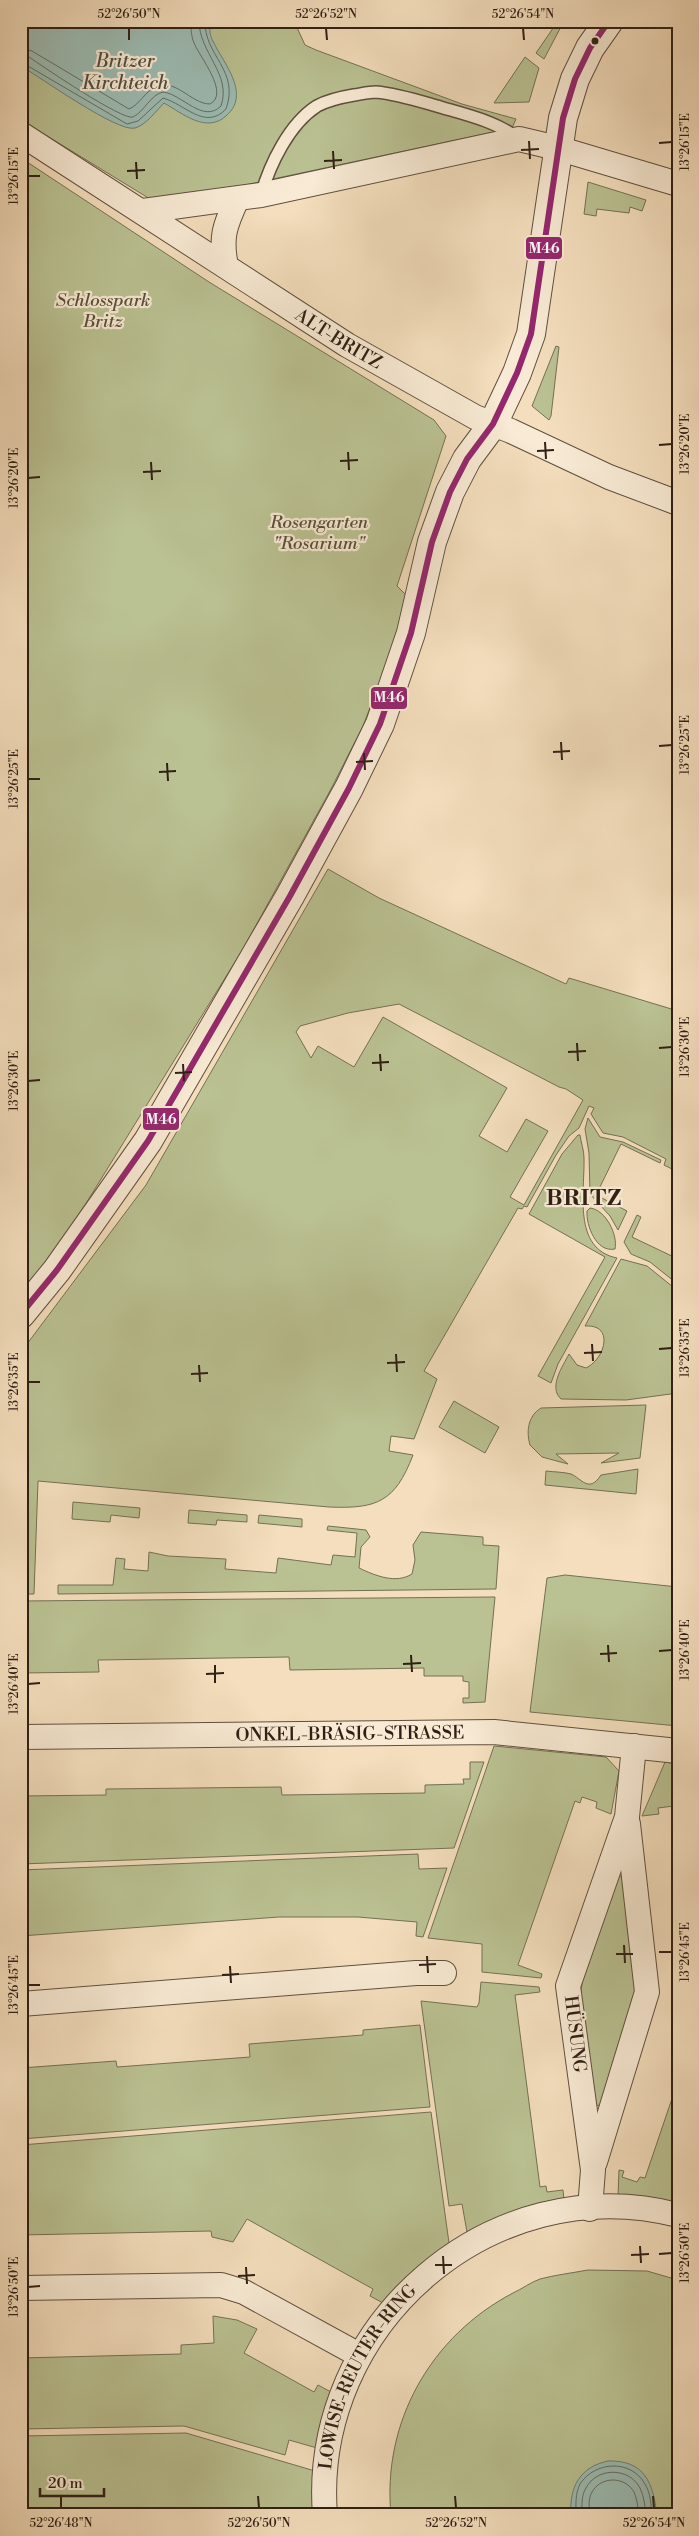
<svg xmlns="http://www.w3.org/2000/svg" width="699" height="2536" font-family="'Libre Bodoni',serif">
<rect width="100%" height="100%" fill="#f4debd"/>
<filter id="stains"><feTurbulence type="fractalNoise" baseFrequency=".004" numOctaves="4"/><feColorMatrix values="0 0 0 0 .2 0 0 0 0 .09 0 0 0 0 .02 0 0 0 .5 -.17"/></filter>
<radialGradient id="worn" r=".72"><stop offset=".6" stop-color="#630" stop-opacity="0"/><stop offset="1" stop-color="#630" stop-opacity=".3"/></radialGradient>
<g fill="#bac192" stroke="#757054" fill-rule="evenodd">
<polygon points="21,21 294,21 305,45 316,50 462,104 516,119 512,128 245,185 150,199 21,120"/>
<polygon points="558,21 564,21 544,59 536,53"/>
<polygon points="525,57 539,68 529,102 494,103"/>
<polygon points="21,158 209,282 434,420 446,436 397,586 408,597 383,674 363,726 331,789 243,949 56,1252 21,1295"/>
<polygon points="588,182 646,200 642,211 630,207 629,213 597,209 596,216 584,214"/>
<polygon points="556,346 559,347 551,416 549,420 532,406"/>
<path d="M328 869 379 898 566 984 569 978 678 1011V1172L664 1165 666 1159 623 1137 603 1133 591 1114 594 1108 589 1106 579 1128 569 1136 556 1155 527 1207 524 1206 522 1209 518 1208 424 1371 437 1379 414 1439 391 1436 389 1451 413 1455C395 1502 377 1509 329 1507L38 1481 34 1594H21V1352L146 1185ZM399 1004 559 1087 566 1089 583 1100 524 1205 510 1197 548 1131 526 1119 507 1152 479 1136 507 1088 383 1017 354 1067 318 1046 311 1058 296 1032 300 1026 348 1013Z"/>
<polygon points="588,1118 600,1137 623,1142 661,1160 660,1163 621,1144 596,1195 627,1211 618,1230 610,1216 590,1194 589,1153 585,1129"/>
<path d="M578 1135H580C581 1143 584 1150 584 1158 585 1191 572 1249 617 1258L558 1364 551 1383 538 1376 605 1257 529 1214 562 1154Z"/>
<path d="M590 1208C606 1210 618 1235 615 1249 596 1253 586 1225 587 1211Z"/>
<polygon points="637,1215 641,1217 632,1237 678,1259 678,1276 675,1282 650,1262 631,1254 624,1242"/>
<path d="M621 1259 647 1266 678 1291V1393L626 1400 561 1399C548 1387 563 1366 569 1354L577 1365 586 1368C605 1359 615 1324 585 1326Z"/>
<polygon points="454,1401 499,1427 485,1453 439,1427"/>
<path d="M646 1405 640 1458 601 1463 619 1453 556 1454 568 1464 542 1457 530 1445C526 1431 528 1416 541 1408Z"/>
<path d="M638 1469 636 1494 545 1485 546 1471C554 1472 564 1472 571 1474 581 1478 589 1494 601 1475Z"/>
<polygon points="73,1502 140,1508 139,1518 111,1515 110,1522 72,1519"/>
<polygon points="189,1510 247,1515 247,1522 217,1520 216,1525 188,1523"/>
<polygon points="259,1515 302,1519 302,1527 258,1523"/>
<path d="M328 1526 366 1530 370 1537 361 1547 359 1568C376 1576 396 1584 412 1574L415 1560 413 1545 421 1532 483 1537V1545L499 1546 496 1589 58 1594V1585H113L116 1558 125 1559 124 1569 148 1571 149 1552 168 1556 226 1559 225 1569 276 1573 278 1558 331 1565 333 1555 355 1557 357 1533 327 1530Z"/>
<polygon points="565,1575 678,1587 678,1726 530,1712 547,1578"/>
<polygon points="495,1597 485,1702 463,1703 463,1698 469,1698 469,1682 463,1681 463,1676 424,1676 424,1668 290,1670 289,1657 98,1660 99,1672 21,1673 21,1601"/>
<polygon points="494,1746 606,1757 619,1771 611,1814 596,1808 597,1802 582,1797 580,1803 575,1801 518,1965 542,1974 541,1978 482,1972 482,1944 428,1938"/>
<polygon points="470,1762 484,1762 454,1848 21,1864 21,1796 106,1795 106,1789 281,1787 282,1795 425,1793 425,1785 464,1784 463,1779 470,1779"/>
<polygon points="665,1762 678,1764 678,1811 675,1812 674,1806 658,1808 659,1814 642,1816"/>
<polygon points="418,1854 419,1869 447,1868 423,1937 416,1936 417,1922 358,1917 279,1917 21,1936 21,1870"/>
<polygon points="618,1876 624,1876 638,1983 602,2106 595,2105 580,1995 583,1979"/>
<polygon points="481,1982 539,1987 540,1992 515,1995 540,2187 546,2186 547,2192 563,2190 564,2200 518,2210 467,2232 462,2204 449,2206 421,2001 477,2007 479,2003"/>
<polygon points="420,2025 430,2107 21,2139 21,2068 116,2061 117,2067 250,2057 249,2044 363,2035 363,2030"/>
<polygon points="678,2081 678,2203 618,2196 619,2170 624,2171 622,2177 637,2182 640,2177 645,2178"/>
<polygon points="431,2112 449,2243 412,2272 383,2303 370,2296 373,2289 247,2219 233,2242 212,2237 211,2231 21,2235 21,2145"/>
<path d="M588 2270 647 2271 678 2280V2515H391C382 2422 431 2336 513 2293 522 2289 531 2282 540 2279 555 2275 572 2273 588 2270Z"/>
<polygon points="213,2316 237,2320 257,2329 244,2353 314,2392 318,2385 331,2392 317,2448 289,2440 285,2455 184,2426 21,2429 21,2358 181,2354 181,2345 214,2343"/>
<polygon points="186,2433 315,2471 314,2515 21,2515 21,2436"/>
</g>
<g fill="#9cbcb3" stroke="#717d74">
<path d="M21 21H210C210 25 210 29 210 33 215 55 255 91 226 116 206 134 182 113 164 103 156 111 146 125 135 128 118 133 40 77 21 66Z"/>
<path d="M608 2461C645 2460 653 2483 657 2515H571C569 2487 580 2467 608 2461Z"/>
</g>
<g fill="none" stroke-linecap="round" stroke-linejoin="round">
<g stroke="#666e64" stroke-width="1">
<path d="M21 48 32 51 129 109C139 105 145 92 155 87 175 77 191 104 210 104 230 94 200 57 195 45 191 37 191 30 191 21"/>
<path d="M21 56 29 57C42 66 123 121 133 117 145 111 150 95 163 92 182 94 203 124 221 106 232 74 199 53 199 21"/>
<path d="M21 62 127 124 138 121 163 98C185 104 205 131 226 109 240 70 204 56 205 21"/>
<path d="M576 2515C576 2504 575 2494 580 2484 595 2461 631 2459 645 2484 651 2494 651 2505 652 2515"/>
<path d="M582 2515C582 2506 581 2496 586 2488 597 2467 629 2467 640 2488 644 2496 645 2506 646 2515"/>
<path d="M590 2515C589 2507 588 2499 592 2492 601 2476 625 2476 634 2492 637 2499 638 2507 639 2515"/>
</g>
<defs>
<path id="service" d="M261 195C270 164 289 124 317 106 328 100 342 97 354 95 361 94 369 92 376 92 398 94 419 101 440 107 464 114 498 122 517 138"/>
<g id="minor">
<path id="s1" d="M21 134 347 345 475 417 511 431 609 477 678 503"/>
<polyline points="143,211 261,195 519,139 557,148 678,184"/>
<path d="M226 266C220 237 225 225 237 199"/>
<path id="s2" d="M21 1737 494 1732 678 1751"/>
<polyline points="21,2004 416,1973 444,1973"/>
<polyline points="595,2162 647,1992 628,1824"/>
<polyline points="590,2209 593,2170 568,1986 627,1817 634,1746"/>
<polyline points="21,2288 221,2285 244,2292 359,2355"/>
<path id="s3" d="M325 2515C310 2325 491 2167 678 2215"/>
</g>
<polyline id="tertiary" points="21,1314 57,1270 148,1141 290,896 349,788 380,724 411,633 432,542 450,492 467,459 493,424 517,373 531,334 563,118 575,79 590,48 609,21"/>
</defs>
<use href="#service" stroke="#614f3f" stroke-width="14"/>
<use href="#minor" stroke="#614f3f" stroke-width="26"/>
<use href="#tertiary" stroke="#614f3f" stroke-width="30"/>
<use href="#service" stroke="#f8ead4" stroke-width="11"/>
<use href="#minor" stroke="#f8ead4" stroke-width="24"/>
<use href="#tertiary" stroke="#f8ead4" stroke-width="28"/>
<defs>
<polyline id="bus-1" points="21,1314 57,1270 148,1141 290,896 349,788 380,724 411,633 432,542 450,492 467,459 493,424 517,373 531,334 563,118 575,79 590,48 609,21"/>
</defs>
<use href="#bus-1" stroke="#f8ead4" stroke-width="10"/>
<use href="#bus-1" stroke="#95276e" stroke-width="6"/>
</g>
<path fill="none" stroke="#301f15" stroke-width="2" d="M129 28V40M326 28 327 40M523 28 524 40M529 141 530 159M659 143 672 142M521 150 539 149M333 151 334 169M324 161 342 160M136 162 137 179M127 171 145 170M28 176H40M545 442 546 459M659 445 672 444M537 451 554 450M348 452 349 470M340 461 358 460M151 462 152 480M143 472 161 471M28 478 40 477M561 742 562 760M659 746 672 745M553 752 570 751M364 753 365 770M356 762 373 761M167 763 168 781M159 772 176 771M28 779H40M577 1043 578 1061M659 1048 672 1047M568 1052 586 1051M380 1054 381 1071M372 1063 389 1062M183 1064 184 1081M175 1073 192 1072M28 1081 40 1080M592 1344 593 1361M659 1349 672 1348M584 1353 602 1352M396 1354 397 1372M387 1363 405 1362M199 1365 200 1382M191 1374 208 1373M28 1382H40M608 1645 609 1662M659 1651 672 1650M600 1654 617 1653M411 1655 412 1672M403 1664 421 1663M215 1665V1683M206 1674 224 1673M28 1684 40 1683M624 1945 625 1963M659 1952H672M616 1954H633M427 1956 428 1973M419 1965 436 1964M230 1966 231 1983M222 1975 239 1974M28 1985H40M640 2246 641 2263M659 2254 672 2253M631 2255 649 2254M443 2256 444 2274M435 2265H452M246 2267 247 2284M238 2276 255 2275M28 2287 40 2286M61 2496V2508M258 2496 259 2508M455 2496 456 2508M653 2496 654 2508"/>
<circle fill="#301f15" stroke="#f8ead4" stroke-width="2" cx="595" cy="41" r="4.5"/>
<g text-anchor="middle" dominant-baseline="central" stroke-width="4.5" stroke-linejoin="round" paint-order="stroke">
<g font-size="18" font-style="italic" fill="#59503a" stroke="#f8ead4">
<text x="103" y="300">Schlosspark<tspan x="103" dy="21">Britz</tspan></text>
<text x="319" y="522">Rosengarten<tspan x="319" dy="21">"Rosarium"</tspan></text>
</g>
<g font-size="18" fill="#301f15" stroke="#f8ead4">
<text stroke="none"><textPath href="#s1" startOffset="378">ALT-BRITZ</textPath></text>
<text stroke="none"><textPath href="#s2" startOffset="329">ONKEL-BRÄSIG-STRASSE</textPath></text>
<text transform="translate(575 2034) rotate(83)">HÜSUNG</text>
<text stroke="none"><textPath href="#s3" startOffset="149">LOWISE-REUTER-RING</textPath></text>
</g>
<g font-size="19" font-style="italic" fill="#504e44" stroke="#f8ead4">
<text x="125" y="61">Britzer<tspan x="125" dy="22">Kirchteich</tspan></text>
</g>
<g font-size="22" font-weight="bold" letter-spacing="1" fill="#301f15" stroke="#f8ead4">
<text x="584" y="1198">BRITZ</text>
</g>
</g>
<g stroke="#f8ead4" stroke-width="2">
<rect x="525" y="236" width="38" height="24" rx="5" fill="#95276e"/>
<rect x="370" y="686" width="38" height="24" rx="5" fill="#95276e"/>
<rect x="142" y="1107" width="38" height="24" rx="5" fill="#95276e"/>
</g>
<g font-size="14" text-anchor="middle" font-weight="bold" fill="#fff">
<text x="544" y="253">M46</text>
<text x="389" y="702">M46</text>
<text x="161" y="1124">M46</text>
</g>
<rect width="699" height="2536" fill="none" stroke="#f4debd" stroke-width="55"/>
<path d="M40 2488v8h64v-8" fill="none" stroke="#301f15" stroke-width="2.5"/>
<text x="48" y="2488" font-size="15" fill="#301f15" stroke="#f8ead4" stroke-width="4" paint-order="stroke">20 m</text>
<rect x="28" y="28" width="644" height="2480" fill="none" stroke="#301f15" stroke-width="2"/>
<g font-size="12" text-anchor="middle" fill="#301f15">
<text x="129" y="18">52°26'50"N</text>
<text x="326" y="18">52°26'52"N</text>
<text x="523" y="18">52°26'54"N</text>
<text transform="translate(685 142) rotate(-90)" y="4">13°26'15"E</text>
<text transform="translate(14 176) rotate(-90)" y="4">13°26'15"E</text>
<text transform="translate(685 444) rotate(-90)" y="4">13°26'20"E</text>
<text transform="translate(14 478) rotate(-90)" y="4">13°26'20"E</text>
<text transform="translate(685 745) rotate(-90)" y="4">13°26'25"E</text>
<text transform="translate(14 779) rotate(-90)" y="4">13°26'25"E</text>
<text transform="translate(685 1047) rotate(-90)" y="4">13°26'30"E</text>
<text transform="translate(14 1081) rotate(-90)" y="4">13°26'30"E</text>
<text transform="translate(685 1348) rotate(-90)" y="4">13°26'35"E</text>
<text transform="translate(14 1382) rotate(-90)" y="4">13°26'35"E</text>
<text transform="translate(685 1650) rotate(-90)" y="4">13°26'40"E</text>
<text transform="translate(14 1684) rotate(-90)" y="4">13°26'40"E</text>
<text transform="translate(685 1952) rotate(-90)" y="4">13°26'45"E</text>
<text transform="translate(14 1985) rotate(-90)" y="4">13°26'45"E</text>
<text transform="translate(685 2253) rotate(-90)" y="4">13°26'50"E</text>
<text transform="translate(14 2287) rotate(-90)" y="4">13°26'50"E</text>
<text x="61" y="2527">52°26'48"N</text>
<text x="259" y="2527">52°26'50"N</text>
<text x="456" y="2527">52°26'52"N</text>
<text x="654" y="2527">52°26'54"N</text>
</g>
<rect width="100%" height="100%" filter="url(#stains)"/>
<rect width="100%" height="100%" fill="url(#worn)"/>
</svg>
